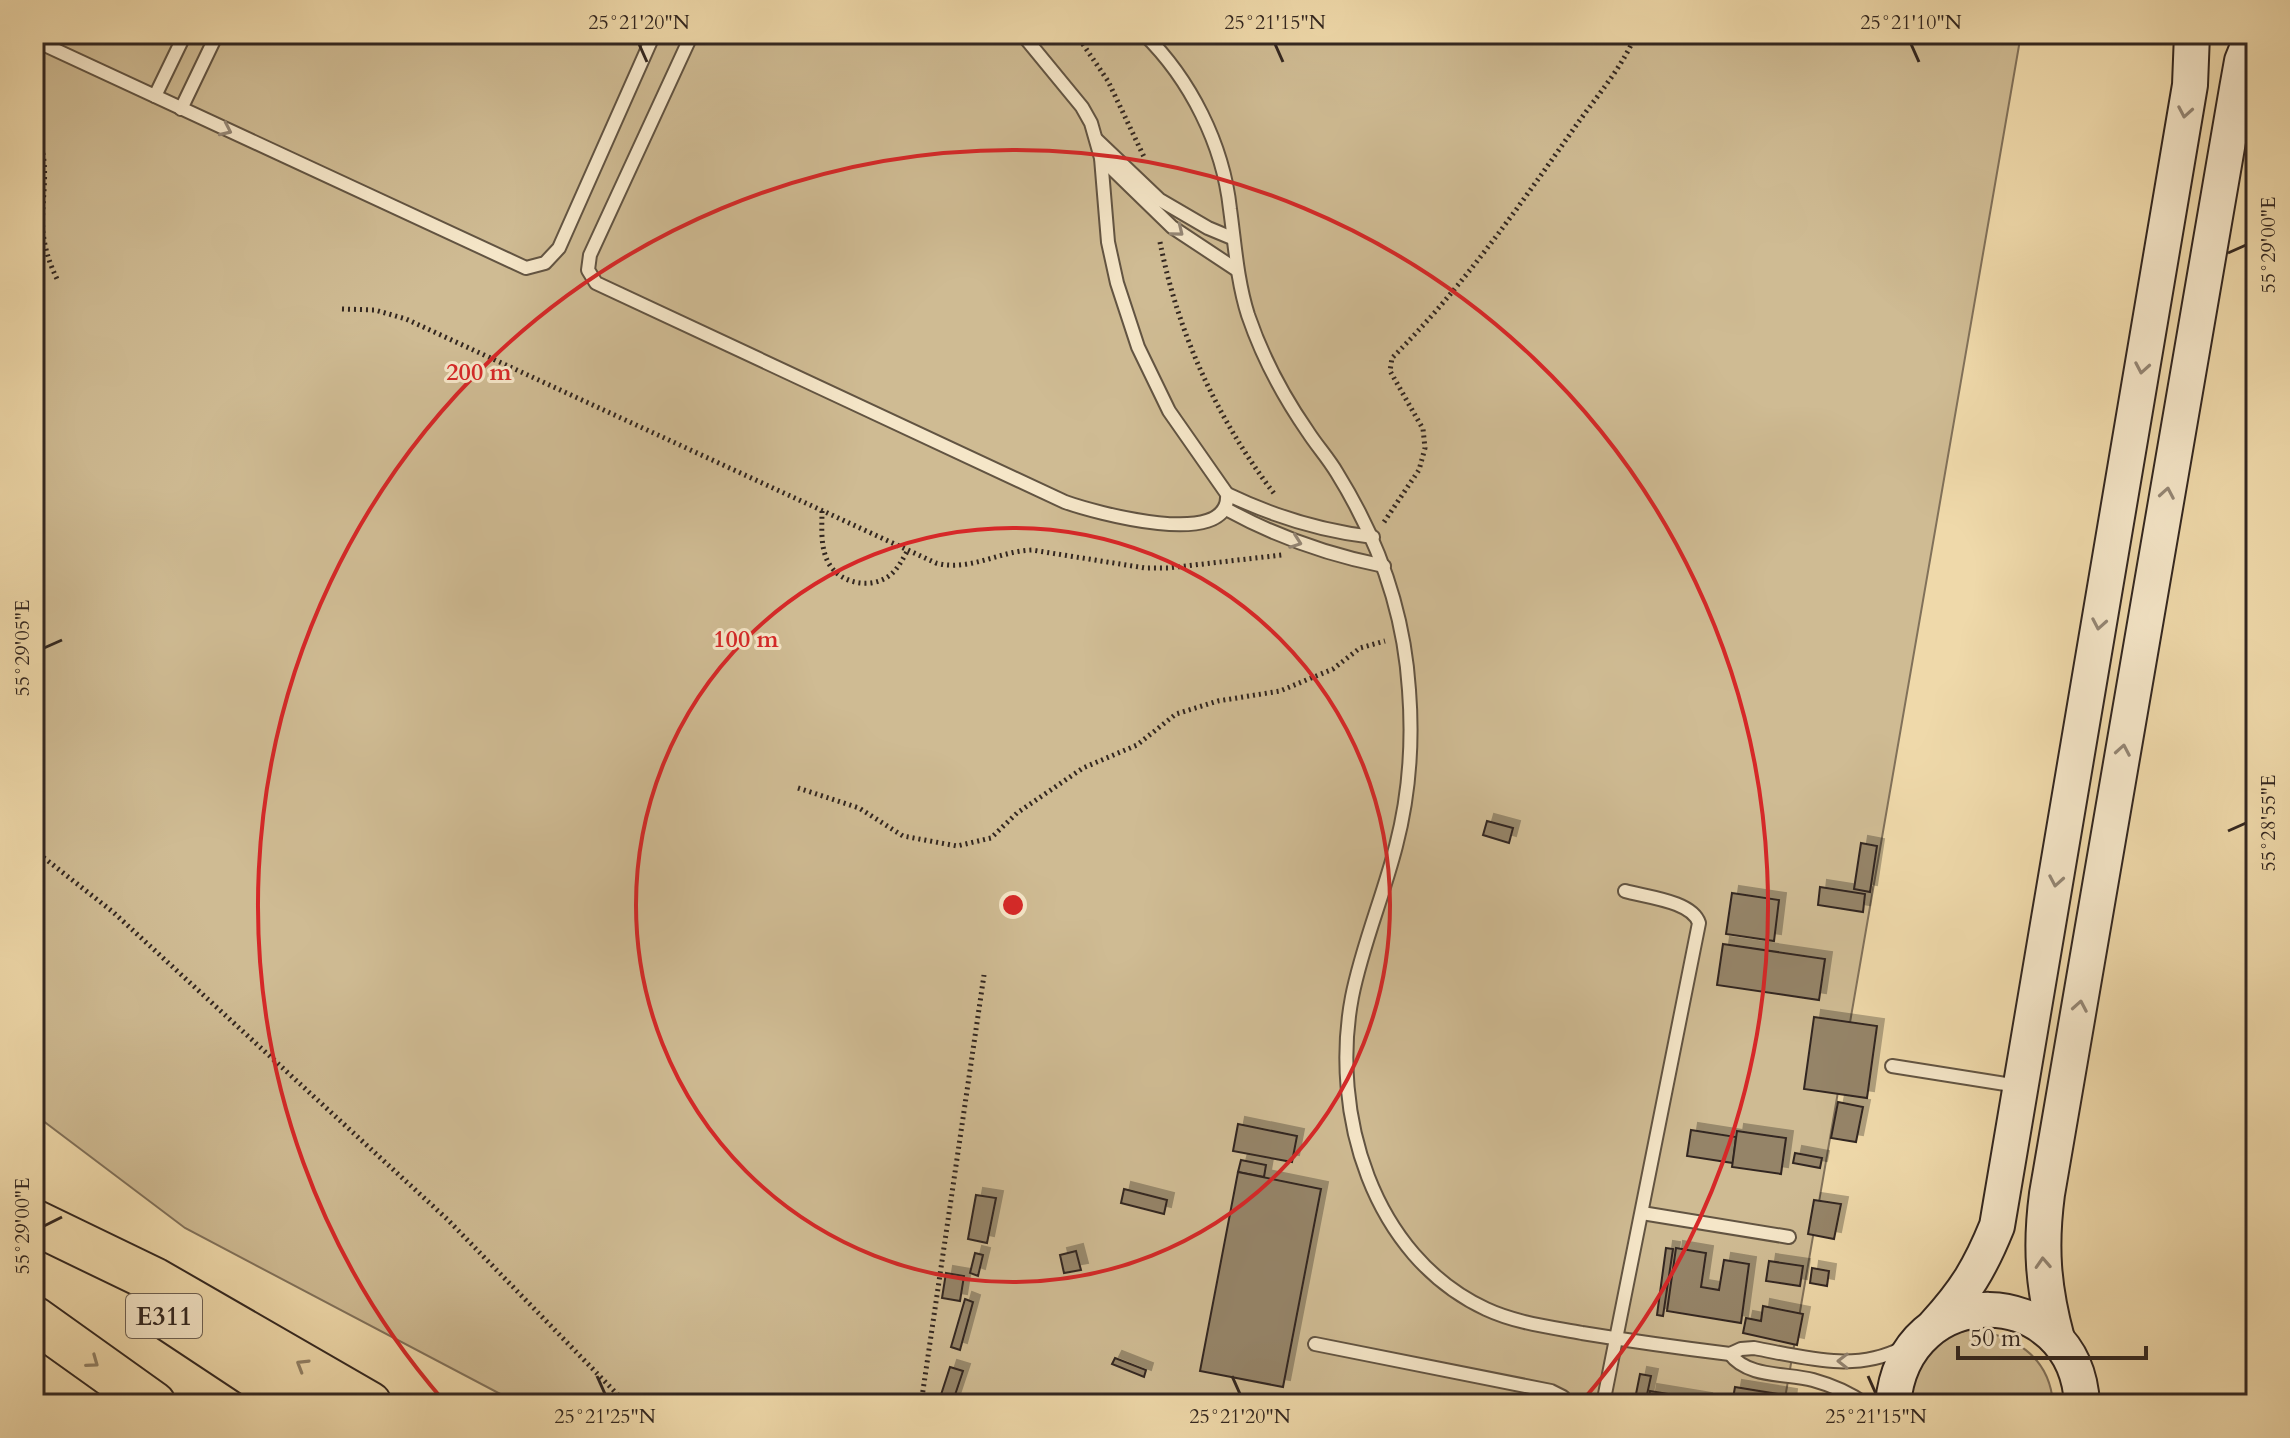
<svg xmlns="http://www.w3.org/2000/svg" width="2290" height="1438" font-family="Cardo,serif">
<defs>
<filter id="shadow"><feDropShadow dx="7" dy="-7" stdDeviation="0" flood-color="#0004"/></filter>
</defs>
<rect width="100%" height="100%" fill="#efd9aa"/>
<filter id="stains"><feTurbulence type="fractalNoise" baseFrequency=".0025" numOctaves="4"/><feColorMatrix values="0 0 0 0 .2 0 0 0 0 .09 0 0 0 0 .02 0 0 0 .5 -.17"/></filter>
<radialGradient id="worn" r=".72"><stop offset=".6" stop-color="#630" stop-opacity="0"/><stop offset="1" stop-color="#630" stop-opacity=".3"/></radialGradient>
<g fill="#cfbb93" stroke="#81715a" stroke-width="2">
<polygon points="34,34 2021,34 1784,1404 532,1404 506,1397 185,1228 34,1114"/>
<path d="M1968 1330C2012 1333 2050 1356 2053 1404H1899L1900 1388 1945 1336Z"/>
</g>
<g fill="#958468" stroke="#332720" stroke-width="2" filter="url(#shadow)">
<polygon points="1487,821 1513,828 1509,843 1483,835"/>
<polygon points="1861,843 1877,846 1870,892 1854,889"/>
<polygon points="1820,887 1865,894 1863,912 1818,905"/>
<polygon points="1732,893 1779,900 1774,941 1726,934"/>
<polygon points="1723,944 1825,959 1819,1000 1717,985"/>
<polygon points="1814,1017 1877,1026 1867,1098 1804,1089"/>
<polygon points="1838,1102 1863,1107 1856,1142 1831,1138"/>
<polygon points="1238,1124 1297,1136 1292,1162 1233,1151"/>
<polygon points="1691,1130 1736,1137 1733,1163 1687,1156"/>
<polygon points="1737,1131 1786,1138 1781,1174 1732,1167"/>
<polygon points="1795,1153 1822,1158 1820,1168 1793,1163"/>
<polygon points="1241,1160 1266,1165 1264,1177 1238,1172"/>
<polygon points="1238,1172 1321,1189 1283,1387 1200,1371"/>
<polygon points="1124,1189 1167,1200 1164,1214 1121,1203"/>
<polygon points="976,1195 996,1198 987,1243 968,1239"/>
<polygon points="1814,1200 1841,1204 1834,1239 1808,1234"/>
<polygon points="1666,1248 1673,1249 1663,1316 1657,1315"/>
<polygon points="1676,1248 1706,1253 1701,1287 1719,1290 1724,1260 1749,1264 1741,1323 1667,1311"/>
<polygon points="1076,1251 1081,1270 1064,1273 1060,1255"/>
<polygon points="975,1253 983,1255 978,1276 970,1273"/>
<polygon points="1769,1261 1803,1266 1800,1286 1766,1281"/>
<polygon points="1812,1268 1829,1271 1827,1286 1810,1283"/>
<polygon points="946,1273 964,1276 960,1301 942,1298"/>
<polygon points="965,1299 973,1302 960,1350 951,1347"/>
<polygon points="1763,1306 1803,1314 1797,1345 1743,1333 1746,1318 1761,1321"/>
<polygon points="1115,1358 1146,1370 1144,1377 1112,1364"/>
<polygon points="950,1367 963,1371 952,1404 938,1404"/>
<polygon points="1640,1374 1651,1376 1645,1404 1634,1404"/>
<polygon points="1735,1387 1790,1396 1789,1404 1732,1404"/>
<polygon points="1650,1391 1705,1400 1704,1404 1648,1404"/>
</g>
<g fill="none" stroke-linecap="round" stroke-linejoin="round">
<defs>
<g id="lane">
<path d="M692 34 590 255 588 270 596 283 1065 502C1093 512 1232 551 1227 494L1169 411 1138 347 1117 283 1108 242 1101 158 1091 123 1082 107 1022 34"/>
<path d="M1144 34C1190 79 1223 144 1230 209 1235 245 1237 280 1248 315 1262 356 1283 396 1308 432 1317 446 1328 458 1337 473 1378 539 1404 611 1409 690 1413 742 1409 796 1396 846 1383 897 1362 946 1352 997 1330 1113 1372 1256 1486 1309 1516 1323 1550 1327 1582 1333 1631 1341 1681 1348 1730 1354L1741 1349 1754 1348C1803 1357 1855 1373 1902 1348"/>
<polyline points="34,40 526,268 545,263 559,248 654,34"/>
<polyline points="155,96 185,34"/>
<polyline points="181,109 217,34"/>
<polyline points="1097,140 1160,200 1208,228 1232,238"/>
<polyline points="1101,158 1172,227 1237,270"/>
<path d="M1227 494C1275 517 1320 531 1373 537"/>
<path d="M1226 509C1277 537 1328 555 1384 566"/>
<polyline points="1892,1066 2018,1086"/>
<polyline points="1642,1213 1789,1237"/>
<polyline points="1315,1344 1551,1391 1563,1397 1565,1404"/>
<path d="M1730 1354C1748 1378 1787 1373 1813 1380 1831 1385 1850 1393 1865 1404"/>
<path d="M1603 1404 1699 923C1692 901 1646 897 1625 891"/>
</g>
<g id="secondary">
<path d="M1935 1325C1966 1291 1980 1268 1997 1226L2190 85 2192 34"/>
<path d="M2057 1339C2043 1287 2040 1247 2047 1194L2237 89 2242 61 2253 34"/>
<path d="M1893 1404C1904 1276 2076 1281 2082 1404"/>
</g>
<g id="highway">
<polyline points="34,1222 154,1280 369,1404"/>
<polyline points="153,1308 298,1404"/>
<polyline points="34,1319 153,1404"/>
</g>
</defs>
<use href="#lane" stroke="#625442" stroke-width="16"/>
<use href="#secondary" stroke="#332720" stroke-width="38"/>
<use href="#highway" stroke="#332720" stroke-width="48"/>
<g stroke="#332720" stroke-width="5" stroke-dasharray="2 4" stroke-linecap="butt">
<polyline points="1076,34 1108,81 1145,159"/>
<path d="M34 131C53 159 40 200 43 232 45 250 50 265 58 281"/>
<path d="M1160 242C1178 334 1218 421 1276 496"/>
<path d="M342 309 375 310 406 319 936 563C969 572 999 551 1032 550L1145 568H1168L1282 555"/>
<path d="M822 511C822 527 820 546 828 562 839 583 869 590 889 576 898 569 902 560 908 550"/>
<path d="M1384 522 1419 470 1425 448 1423 429 1390 371 1392 358C1462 288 1518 208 1575 127 1596 97 1622 68 1636 34"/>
<polyline points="798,788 859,808 903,836 957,846 991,838 1017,813 1083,768 1137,745 1176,714 1218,701 1280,691 1333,669 1360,648 1385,641"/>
<polyline points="34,850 113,912 447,1219 619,1396 635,1404"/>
<polyline points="921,1404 984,975"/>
</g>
<use href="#lane" stroke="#f5e6c8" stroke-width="12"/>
<use href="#secondary" stroke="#f5e6c8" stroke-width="34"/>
<use href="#highway" stroke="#efd9aa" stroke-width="44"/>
</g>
<defs><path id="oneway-chevron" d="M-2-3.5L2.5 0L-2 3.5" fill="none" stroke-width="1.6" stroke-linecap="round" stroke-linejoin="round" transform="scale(2)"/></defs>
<g stroke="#948674">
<use href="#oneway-chevron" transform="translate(2185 112) rotate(100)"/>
<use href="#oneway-chevron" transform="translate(226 130) rotate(25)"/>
<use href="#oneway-chevron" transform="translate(1178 231) rotate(39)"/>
<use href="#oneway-chevron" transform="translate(2142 368) rotate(100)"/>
<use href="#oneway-chevron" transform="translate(2167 493) rotate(-80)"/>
<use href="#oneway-chevron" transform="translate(1296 542) rotate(20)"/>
<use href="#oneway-chevron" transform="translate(2099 624) rotate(100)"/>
<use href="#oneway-chevron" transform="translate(2123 750) rotate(-80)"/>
<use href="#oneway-chevron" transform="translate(2056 881) rotate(100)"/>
<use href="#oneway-chevron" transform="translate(2080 1006) rotate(-80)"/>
<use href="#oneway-chevron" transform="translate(2043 1263) rotate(-93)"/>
<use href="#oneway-chevron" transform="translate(1843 1361) rotate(-179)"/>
</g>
<g stroke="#918065">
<use href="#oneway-chevron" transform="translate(93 1362) rotate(36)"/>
<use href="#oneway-chevron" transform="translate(302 1365) rotate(-149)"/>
</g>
<path fill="none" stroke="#332720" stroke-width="3" d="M639 44 647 62M1275 44 1283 62M1911 44 1919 62M2228 253 2246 245M44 648 62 640M2228 831 2246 823M44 1226 62 1217M597 1376 605 1394M1232 1376 1240 1394M1868 1376 1876 1394"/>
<g fill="none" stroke="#d62828" stroke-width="4">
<circle cx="1013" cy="905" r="377"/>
<path d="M443 1400A755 755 0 1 1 1583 1400"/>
</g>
<g text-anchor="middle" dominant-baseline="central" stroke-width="6" stroke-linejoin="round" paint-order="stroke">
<rect fill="#f5e6c8" stroke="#6d6052" stroke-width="2" x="126" y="1294" width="76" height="44" rx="6"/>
<g font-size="26" font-weight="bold" fill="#332720">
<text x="164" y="1316">E311</text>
</g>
</g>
<circle cx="1013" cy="905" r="12" fill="#d62828" stroke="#f5e6c8" stroke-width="4"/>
<g font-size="24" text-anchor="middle" font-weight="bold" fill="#d62828" stroke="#f5e6c8" stroke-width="6" stroke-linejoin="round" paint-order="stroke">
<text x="479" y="380">200 m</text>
<text x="746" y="647">100 m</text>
</g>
<rect width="2290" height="1438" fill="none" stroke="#efd9aa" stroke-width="88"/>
<path d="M1958 1346v12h188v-12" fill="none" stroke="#332720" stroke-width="4"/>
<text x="1970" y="1346" font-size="24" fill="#332720" stroke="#f5e6c8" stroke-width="6" paint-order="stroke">50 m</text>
<rect x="44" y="44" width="2202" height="1350" fill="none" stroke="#332720" stroke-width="3"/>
<g font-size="20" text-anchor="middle" fill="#332720">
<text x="639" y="29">25°21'20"N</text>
<text x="1275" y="29">25°21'15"N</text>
<text x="1911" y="29">25°21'10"N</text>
<text transform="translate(2268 245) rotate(-90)" y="7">55°29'00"E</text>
<text transform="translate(22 648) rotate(-90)" y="7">55°29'05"E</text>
<text transform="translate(2268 823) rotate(-90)" y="7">55°28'55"E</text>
<text transform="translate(22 1226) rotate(-90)" y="7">55°29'00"E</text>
<text x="605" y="1423">25°21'25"N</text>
<text x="1240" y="1423">25°21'20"N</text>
<text x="1876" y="1423">25°21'15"N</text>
</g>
<rect width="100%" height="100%" filter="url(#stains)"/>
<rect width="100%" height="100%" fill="url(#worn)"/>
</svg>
